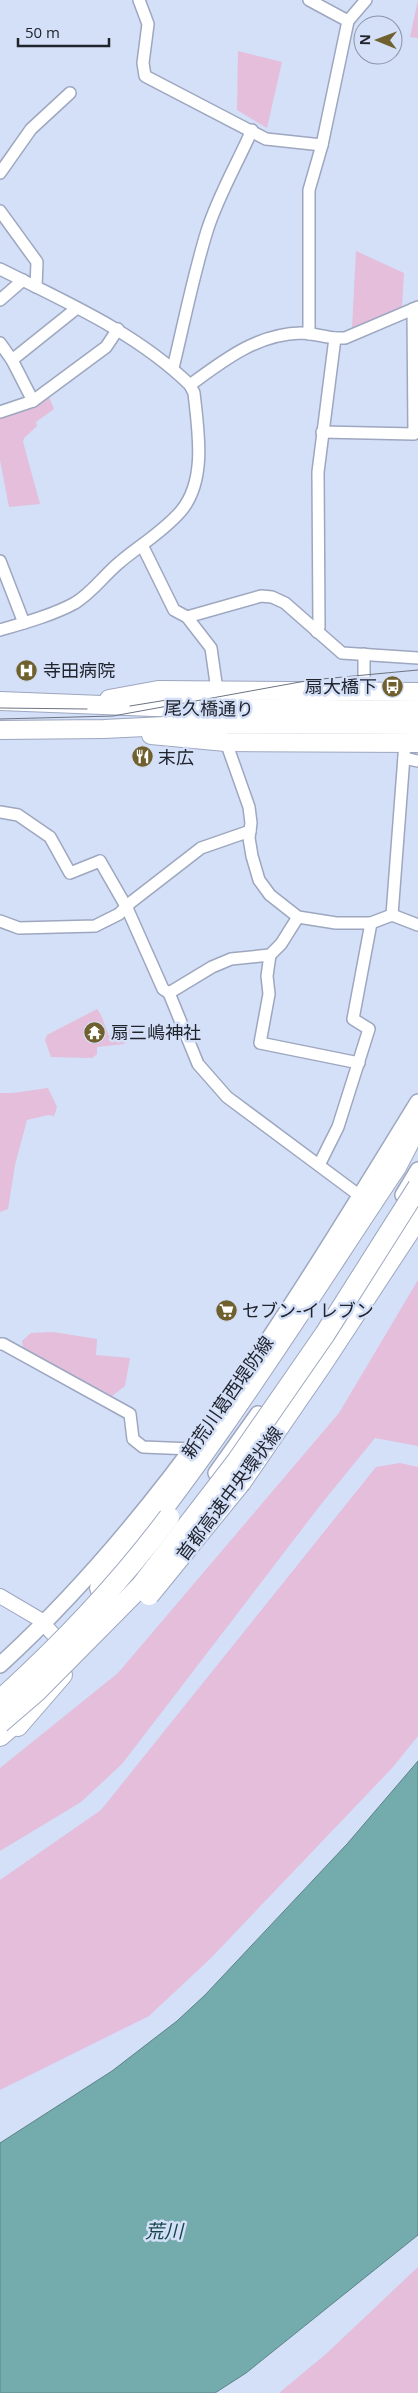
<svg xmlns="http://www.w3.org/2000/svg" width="418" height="2393" font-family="'Open Sans','Noto Sans JP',sans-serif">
<rect width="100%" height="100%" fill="#d4dff8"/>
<g fill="#e4beda">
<polygon points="418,0 418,38 410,37"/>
<polygon points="238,51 282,62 267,128 237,110"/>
<polygon points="356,251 404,273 402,307 352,328"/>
<polygon points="48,395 54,409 36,422 37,426 24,438 23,442 40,504 9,507 0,460 0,419 36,406"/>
<polygon points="97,1009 101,1015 109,1036 126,1023 134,1025 136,1032 124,1044 97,1047 97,1054 92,1058 51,1057 45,1040 47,1035"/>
<polygon points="48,1088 57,1107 54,1116 48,1115 27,1120 15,1165 8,1209 0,1212 0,1093 13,1093"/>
<polygon points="418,1280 418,1446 375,1438 322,1503 122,1764 81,1802 0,1851 0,1768 118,1673 339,1413"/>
<polygon points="53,1332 97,1339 96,1355 130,1358 125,1386 112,1396 23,1348 22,1341 31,1333"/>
<polygon points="400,1463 418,1467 418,1736 393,1767 210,1959 149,2016 0,2090 0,1880 101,1810 376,1467"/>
<polygon points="418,2267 418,2393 279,2393 326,2354"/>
</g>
<polygon fill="#74acad" stroke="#5b8387" points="418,1761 418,2235 246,2373 215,2393 0,2393 0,2143 112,2071 177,2021 205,1995 347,1844"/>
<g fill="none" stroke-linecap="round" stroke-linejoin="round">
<defs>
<g id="minor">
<polyline points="139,0 148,24 143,63 145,76 266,139 322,145"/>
<polyline points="348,21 366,0"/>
<polyline points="0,173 31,129 70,93"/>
<polyline points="0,211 37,262 36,287"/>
<path d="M0 269C66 302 137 333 190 385 224 360 257 334 301 333 312 333 324 337 335 338"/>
<polyline points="0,300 23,280"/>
<polyline points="309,334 309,190 322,145 348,21 309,0"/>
<polyline points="0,343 12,360 33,401"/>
<polyline points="12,360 77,308"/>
<path d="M173 368C184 323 193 276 207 231 218 196 237 164 252 130"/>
<polyline points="0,412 33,401 106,347 118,329"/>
<polyline points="322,432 414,434 413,309"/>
<polyline points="143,547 174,610 187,617 211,648 217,690"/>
<polyline points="0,561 24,623"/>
<polyline points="187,617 261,596 272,597 285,603 342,653 418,658"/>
<path d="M0 630C24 623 53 615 75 603 93 592 104 575 120 562 140 545 163 532 181 511 207 480 198 430 194 393L190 385"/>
<polyline points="317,632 319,627 318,472 335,338 345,338 418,307"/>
<polyline points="364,692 364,654"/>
<polyline points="226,742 249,807 251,823 249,838 252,856 259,880 270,895 298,917 336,923 371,923 392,915 418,925"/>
<polyline points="404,758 418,761"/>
<polyline points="0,812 18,815 50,837 70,873 100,861 127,908 163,989 169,993 198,1064 227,1097 360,1196"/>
<polyline points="392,915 405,743"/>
<polyline points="0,921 19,928 95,926 119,914 130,903 201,848 250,831"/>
<polyline points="270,955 267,976 269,994 260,1043 359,1063"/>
<polyline points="169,993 212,967 231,959 270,955 281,944 298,917"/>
<polyline points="319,1165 338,1127 369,1029 353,1019 371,923"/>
<polyline points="0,1344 3,1344 130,1414 133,1439 143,1447 192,1449"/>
</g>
<polyline id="tertiary" points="0,1596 39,1619 65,1647"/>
<g id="secondary">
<polyline points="403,1195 418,1170"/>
<polyline points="216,1473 258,1414"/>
<path d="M0 1665C174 1506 295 1301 418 1102"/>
</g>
<g id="primary">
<polyline points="109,699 158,690 418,692"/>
<polyline points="0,701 153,707 418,710"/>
<polyline points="0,730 104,729 206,724 418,725"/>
<polyline points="151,735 226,742 418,743"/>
<polyline points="18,1727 63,1675"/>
</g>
<g id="motorway">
<polyline points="241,1482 322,1364 418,1218"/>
<path d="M100 1588C210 1457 301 1309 396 1167L418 1125"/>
<polyline points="0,1736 25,1714"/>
</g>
</defs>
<use href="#minor" stroke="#9da7bf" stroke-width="14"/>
<use href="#tertiary" stroke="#9da7bf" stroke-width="16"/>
<use href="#secondary" stroke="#9da7bf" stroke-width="18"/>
<use href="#primary" stroke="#9da7bf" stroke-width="20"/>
<use href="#motorway" stroke="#9da7bf" stroke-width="22"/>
<use href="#minor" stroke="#fff" stroke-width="11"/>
<use href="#tertiary" stroke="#fff" stroke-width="14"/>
<use href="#secondary" stroke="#fff" stroke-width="15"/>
<use href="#primary" stroke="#fff" stroke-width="18"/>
<use href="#motorway" stroke="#fff" stroke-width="20"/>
<g stroke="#6c7383" stroke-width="1">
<polyline points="130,706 167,700"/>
<polyline points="0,708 87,709"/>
<polyline points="0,719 113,716 311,680 418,670"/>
</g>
<defs>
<g id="motorway-bridge">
<polyline points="149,1595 241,1482"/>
<path d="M0 1700C62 1644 119 1584 169 1517"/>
<polyline points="0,1723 36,1692 141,1586 237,1461 325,1334 418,1187"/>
</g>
</defs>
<use href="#motorway-bridge" stroke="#9da7bf" stroke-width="22" stroke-linecap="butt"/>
<use href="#motorway-bridge" stroke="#fff" stroke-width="20"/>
</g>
<defs>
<symbol id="hospital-disc" viewBox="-11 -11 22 22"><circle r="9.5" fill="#6f602e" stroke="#d4dff8"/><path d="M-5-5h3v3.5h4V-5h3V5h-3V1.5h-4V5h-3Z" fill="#fff"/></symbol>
<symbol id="bus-disc" viewBox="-11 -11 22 22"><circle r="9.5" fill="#6f602e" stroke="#d4dff8"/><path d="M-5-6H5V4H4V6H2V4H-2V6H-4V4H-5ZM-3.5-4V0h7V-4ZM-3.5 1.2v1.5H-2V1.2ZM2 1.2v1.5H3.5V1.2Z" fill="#fff"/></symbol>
<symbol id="restaurant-disc" viewBox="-11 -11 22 22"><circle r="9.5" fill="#6f602e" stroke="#d4dff8"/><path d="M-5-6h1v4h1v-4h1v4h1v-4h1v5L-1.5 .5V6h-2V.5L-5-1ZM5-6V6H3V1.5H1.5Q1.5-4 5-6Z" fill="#fff"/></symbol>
<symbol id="temple-disc" viewBox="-11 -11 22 22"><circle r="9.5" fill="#6f602e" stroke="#d4dff8"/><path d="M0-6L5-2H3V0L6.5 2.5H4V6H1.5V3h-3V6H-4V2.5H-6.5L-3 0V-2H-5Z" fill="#fff"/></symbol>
<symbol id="supermarket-disc" viewBox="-11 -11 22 22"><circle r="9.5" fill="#6f602e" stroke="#d4dff8"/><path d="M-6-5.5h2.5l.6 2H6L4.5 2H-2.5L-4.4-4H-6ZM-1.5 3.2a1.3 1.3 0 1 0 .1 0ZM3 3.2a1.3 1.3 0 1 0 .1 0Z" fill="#fff"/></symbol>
</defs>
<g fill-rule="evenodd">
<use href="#hospital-disc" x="14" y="658" width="25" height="25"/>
<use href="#bus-disc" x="380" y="674" width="25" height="25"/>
<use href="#restaurant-disc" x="130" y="744" width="25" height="25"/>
<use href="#temple-disc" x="82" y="1020" width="25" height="25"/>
<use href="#supermarket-disc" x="214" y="1298" width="25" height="25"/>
</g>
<g text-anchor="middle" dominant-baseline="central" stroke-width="5" stroke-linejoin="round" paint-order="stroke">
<g font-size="18" fill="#20242d" stroke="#d4dff8" text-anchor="start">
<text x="43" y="670">寺田病院</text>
<text x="377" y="686" text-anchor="end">扇大橋下</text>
<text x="158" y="757">末広</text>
<text x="111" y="1032">扇三嶋神社</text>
<text x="242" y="1310">セブン-イレブン</text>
</g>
<g font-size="18" fill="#20242d" stroke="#d4dff8">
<text transform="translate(209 708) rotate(1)">尾久橋通り</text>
<text transform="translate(227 1397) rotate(-55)">新荒川葛西堤防線</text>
<text transform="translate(229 1493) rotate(-53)">首都高速中央環状線</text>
</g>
<g font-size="19" font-style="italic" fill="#134748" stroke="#d4dff8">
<text x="164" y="2231">荒川</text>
</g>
</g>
<g transform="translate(378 40) rotate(271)"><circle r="24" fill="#d4dff8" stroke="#8c94a7"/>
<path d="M0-4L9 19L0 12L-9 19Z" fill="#6f602e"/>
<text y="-8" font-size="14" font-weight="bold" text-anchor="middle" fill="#20242d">N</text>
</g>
<path d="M18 38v8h91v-8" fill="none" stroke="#20242d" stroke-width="2.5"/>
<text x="25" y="38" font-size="15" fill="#20242d" stroke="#d4dff8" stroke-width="4" paint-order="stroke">50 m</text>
</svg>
